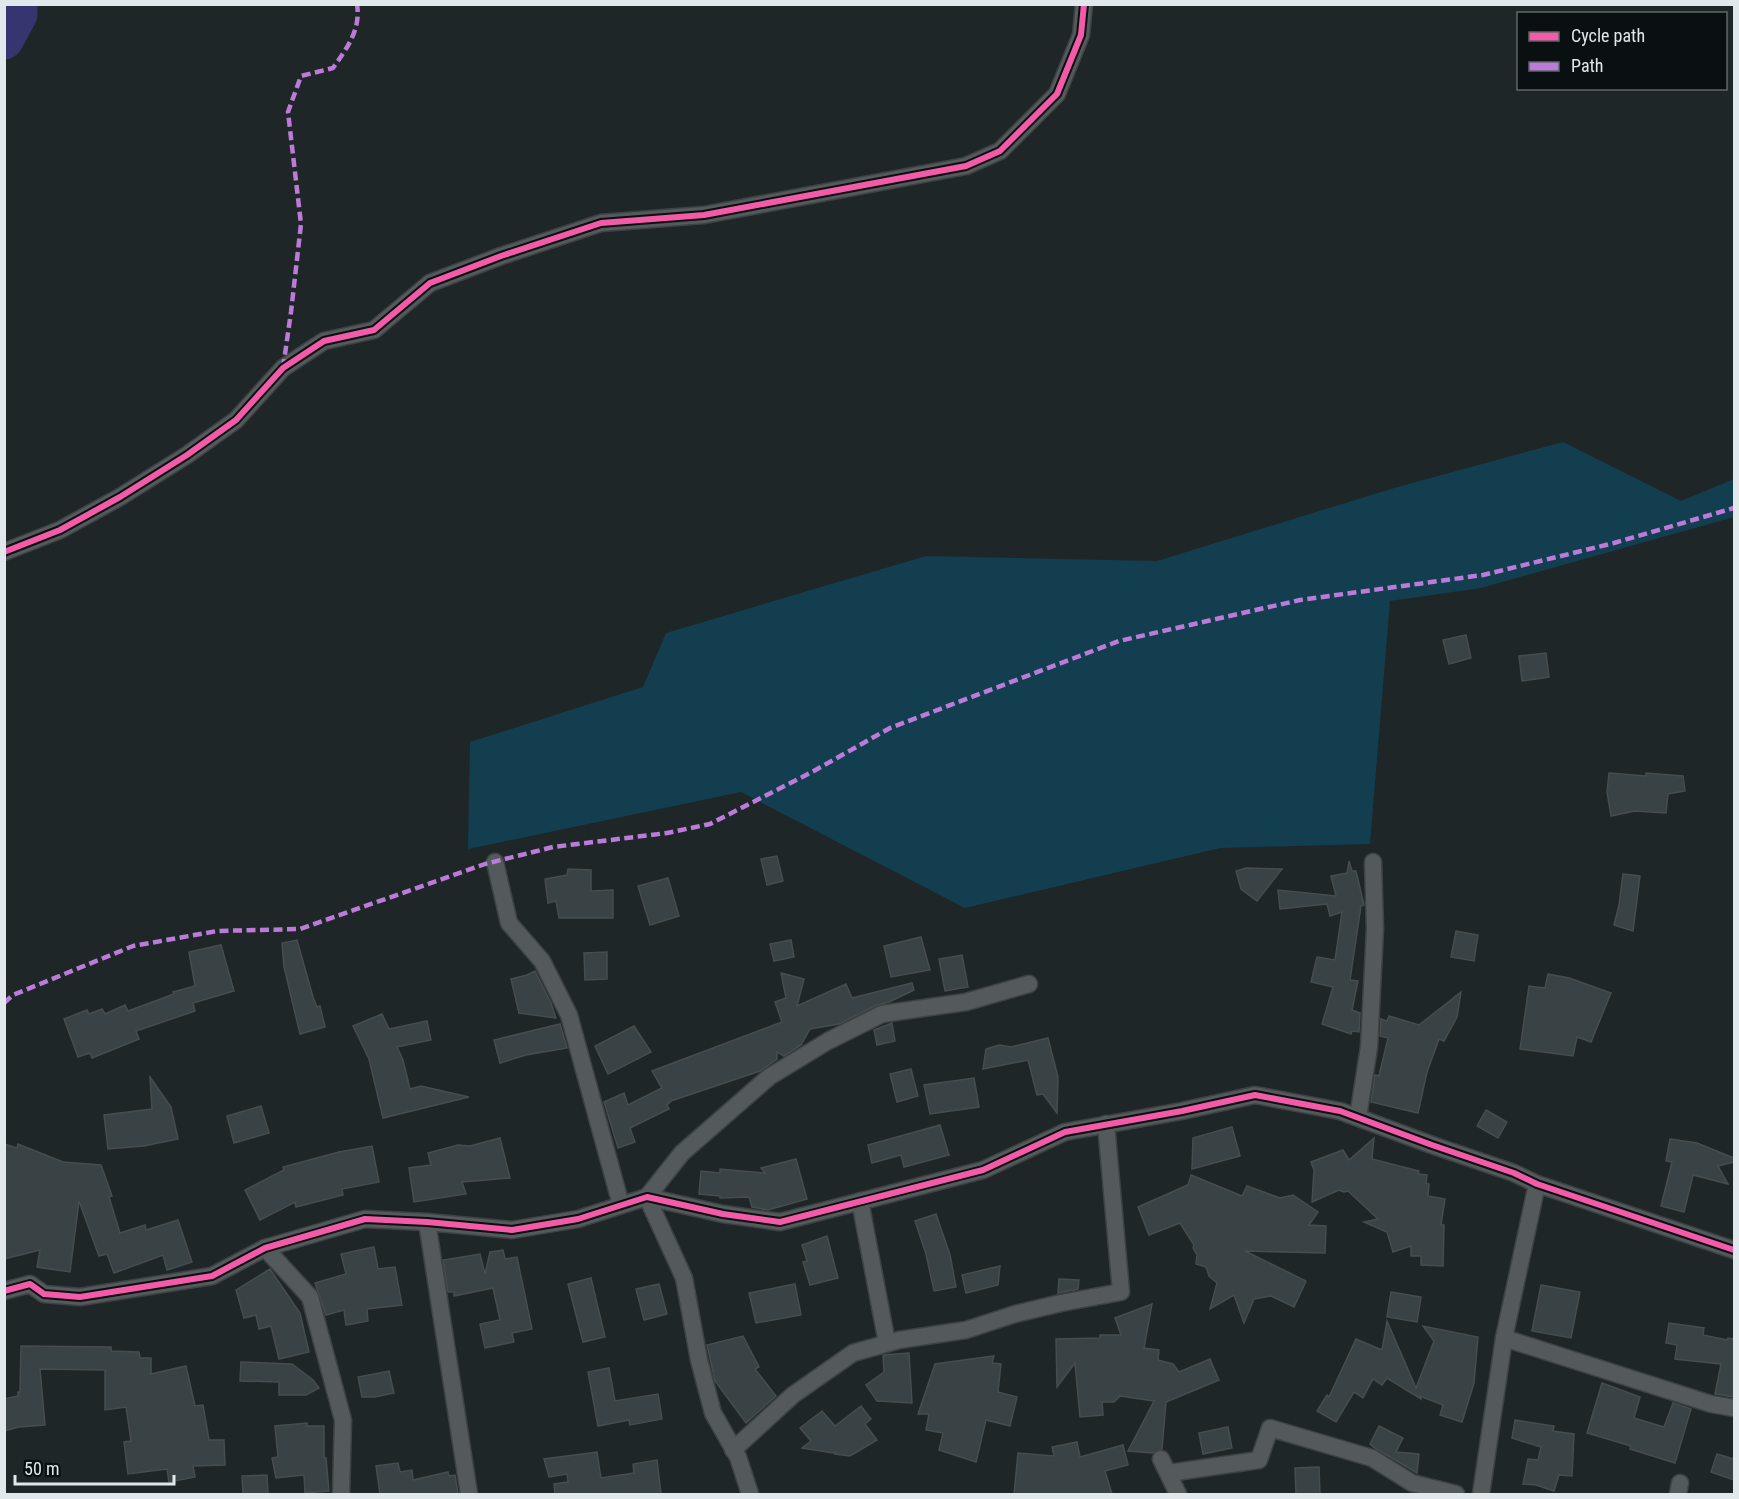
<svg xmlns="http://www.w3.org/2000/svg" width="1739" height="1499" font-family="'Roboto Condensed',sans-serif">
<rect width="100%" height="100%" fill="#1f2628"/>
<polygon fill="#123e4f" points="1563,442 1681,501 1734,479 1734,517 1481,588 1390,601 1370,844 1220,848 965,908 741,792 468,849 470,742 643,687 666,633 926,556 1157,561 1394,488"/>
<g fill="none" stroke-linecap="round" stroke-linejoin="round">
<polyline stroke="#37356f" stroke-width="39" points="4,40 18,14 18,4"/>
</g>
<g fill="#394244" stroke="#474d4f" stroke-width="1.5">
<polygon points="1466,635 1471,658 1449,664 1443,640"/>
<polygon points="1546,653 1549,677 1522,681 1519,656"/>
<polygon points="1609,773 1646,776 1646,773 1683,776 1685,791 1668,794 1666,813 1635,811 1611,816 1607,792"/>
<polygon points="777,856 783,881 767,885 761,859"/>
<polygon points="1349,861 1352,871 1356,871 1364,905 1361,906 1350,980 1358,981 1352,1010 1360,1013 1359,1032 1352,1031 1351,1034 1322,1024 1333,987 1311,982 1317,957 1335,960 1342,912 1330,916 1327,904 1280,909 1278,890 1336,896 1331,876 1347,873"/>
<polygon points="1246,868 1282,869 1257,901 1241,889 1236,871"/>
<polygon points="568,869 591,870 591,891 613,890 613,918 559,918 556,901 548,903 545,879 567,875"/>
<polygon points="1623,874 1640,876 1633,931 1614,925 1619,905"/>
<polygon points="668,878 679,916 650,925 638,886"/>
<polygon points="1456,931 1478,935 1474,961 1451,957"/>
<polygon points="921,937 930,970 891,977 884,946"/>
<polygon points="297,940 313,997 317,1007 320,1006 325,1027 300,1034 284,967 282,943"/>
<polygon points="791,940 794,957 774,961 770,944"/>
<polygon points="221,945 234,991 193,1003 195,1011 136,1031 139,1039 92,1058 90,1053 78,1057 64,1019 87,1010 89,1014 102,1009 105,1014 125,1005 128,1011 174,994 173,992 195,986 189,952"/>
<polygon points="607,952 607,979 585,980 584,953"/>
<polygon points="962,955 968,987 945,991 939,959"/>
<polygon points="535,971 551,1003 556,1018 519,1013 511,979 527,975"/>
<polygon points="781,973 804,979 797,1006 846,984 852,998 912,983 914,990 889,1002 877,1005 839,1024 810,1029 801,1045 784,1056 777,1052 777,1059 760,1071 671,1101 667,1105 669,1109 630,1128 635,1142 618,1148 604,1102 624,1093 628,1105 662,1088 652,1071 782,1022 775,1002 786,998"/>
<polygon points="1548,974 1569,978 1611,993 1591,1042 1577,1037 1573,1056 1520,1049 1529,986 1545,988"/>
<polygon points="1461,992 1457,1017 1444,1041 1439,1039 1427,1072 1418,1113 1371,1102 1375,1075 1379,1076 1388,1038 1380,1036 1381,1019 1387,1021 1389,1016 1419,1025"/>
<polygon points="382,1014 389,1029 427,1021 431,1040 397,1047 403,1060 410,1089 421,1086 469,1097 383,1118 369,1059 353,1026"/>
<polygon points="892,1023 895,1041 877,1045 874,1030"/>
<polygon points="560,1024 567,1048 526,1055 500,1063 494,1040"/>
<polygon points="634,1026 651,1052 608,1074 595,1046"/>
<polygon points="1048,1038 1058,1077 1057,1113 1043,1094 1037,1095 1028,1060 983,1069 986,1049 999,1045 1011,1047"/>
<polygon points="911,1069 918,1096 897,1102 890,1074"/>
<polygon points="150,1077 171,1107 178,1139 144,1146 108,1149 104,1115 152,1109"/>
<polygon points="974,1078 979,1107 930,1114 924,1085"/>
<polygon points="261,1106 269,1133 234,1143 227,1116"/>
<polygon points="1486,1110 1507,1122 1498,1138 1477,1126"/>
<polygon points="940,1125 949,1155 904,1167 901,1155 872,1163 868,1145"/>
<polygon points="1232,1127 1240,1156 1192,1169 1193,1138"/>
<polygon points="500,1138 510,1178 462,1182 466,1194 414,1202 409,1168 431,1165 428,1153 458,1145 470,1146"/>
<polygon points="1374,1138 1372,1159 1419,1171 1418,1174 1427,1175 1426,1183 1429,1184 1428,1196 1445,1199 1441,1225 1444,1225 1443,1266 1421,1265 1421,1256 1411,1256 1411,1246 1393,1252 1387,1232 1364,1222 1378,1219 1348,1191 1344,1192 1339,1190 1312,1202 1314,1170 1311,1162 1343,1150 1349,1160"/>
<polygon points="1670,1139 1697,1143 1734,1158 1734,1162 1718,1166 1728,1184 1693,1175 1684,1212 1661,1206 1672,1162 1666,1161"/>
<polygon points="4,1144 17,1148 18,1144 63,1162 101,1165 112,1196 109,1197 120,1233 145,1225 146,1230 178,1220 192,1262 167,1270 163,1255 114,1273 107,1254 99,1256 79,1201 70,1272 37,1267 40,1250 4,1259"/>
<polygon points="372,1146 379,1182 342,1189 343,1195 296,1207 295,1202 260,1220 245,1190 284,1170 283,1167 339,1152"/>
<polygon points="796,1159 807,1199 768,1210 752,1207 749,1197 720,1198 720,1196 699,1194 701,1171 720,1173 720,1169 765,1173 761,1168"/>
<polygon points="1191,1175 1242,1196 1247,1186 1280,1198 1293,1195 1318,1212 1309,1225 1326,1226 1325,1253 1245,1251 1306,1281 1294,1307 1271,1296 1254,1299 1244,1323 1234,1295 1210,1309 1217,1283 1209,1276 1206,1267 1196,1264 1197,1255 1193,1248 1194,1245 1180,1223 1149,1235 1138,1207 1188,1185"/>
<polygon points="936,1214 950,1255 956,1287 934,1291 926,1254 915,1221"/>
<polygon points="827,1236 838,1278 810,1285 803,1262 807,1261 802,1245"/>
<polygon points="374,1247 378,1269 395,1267 402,1305 367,1309 368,1321 346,1325 344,1310 326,1315 315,1283 346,1274 341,1254"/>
<polygon points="503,1250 505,1259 517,1257 532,1329 512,1333 514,1342 485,1348 480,1324 500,1320 493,1288 454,1296 454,1292 448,1292 443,1260 480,1254 485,1274 490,1252"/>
<polygon points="1000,1266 998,1285 966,1293 962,1275"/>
<polygon points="270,1269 300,1313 309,1352 279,1359 271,1326 259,1329 256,1315 244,1318 236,1290"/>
<polygon points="591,1278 605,1337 583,1342 568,1284"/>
<polygon points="1059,1279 1079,1280 1078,1289 1058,1293"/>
<polygon points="659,1284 667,1314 644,1320 636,1289"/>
<polygon points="795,1284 801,1315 756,1323 749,1293"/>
<polygon points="1541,1285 1580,1292 1571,1338 1532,1331"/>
<polygon points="1391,1292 1421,1297 1417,1322 1387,1317"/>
<polygon points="1152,1304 1144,1348 1159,1350 1158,1360 1173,1364 1179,1372 1210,1359 1219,1380 1166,1402 1162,1449 1153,1453 1128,1451 1154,1401 1120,1396 1114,1402 1102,1402 1103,1415 1080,1417 1075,1363 1057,1387 1056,1339 1100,1338 1100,1335 1121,1335 1115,1318"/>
<polygon points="1387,1321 1416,1388 1434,1341 1423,1326 1478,1337 1474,1383 1462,1422 1440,1415 1443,1405 1420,1396 1421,1399 1387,1378 1382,1385 1373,1379 1363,1398 1354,1392 1336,1422 1317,1411 1327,1395 1329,1397 1356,1339 1382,1350"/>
<polygon points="1669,1323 1704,1328 1703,1335 1727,1340 1728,1338 1734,1339 1734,1397 1715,1394 1721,1364 1675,1359 1677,1345 1666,1343"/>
<polygon points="743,1336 759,1367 755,1369 776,1396 746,1423 715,1381 707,1345"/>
<polygon points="21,1346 111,1347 111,1351 139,1352 140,1358 151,1358 151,1374 186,1366 195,1406 203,1405 209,1440 224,1440 225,1465 193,1466 195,1477 169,1482 167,1469 128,1474 124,1442 131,1441 126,1407 105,1410 105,1370 40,1369 45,1425 19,1427 4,1431 4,1399 18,1396 18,1392 20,1392"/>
<polygon points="909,1353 912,1403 877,1401 866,1385 884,1372 883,1355"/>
<polygon points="994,1356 992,1363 1001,1364 998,1392 1017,1397 1010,1426 986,1420 976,1462 939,1450 943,1433 926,1430 929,1414 918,1414 935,1364"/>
<polygon points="241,1362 292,1364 313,1380 319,1388 306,1395 279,1395 279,1382 240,1381"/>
<polygon points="609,1368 615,1401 658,1394 662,1419 630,1425 629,1420 598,1426 588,1372"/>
<polygon points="389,1371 394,1393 375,1397 362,1397 358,1377"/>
<polygon points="1602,1383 1640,1397 1634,1418 1664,1427 1673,1403 1691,1409 1675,1463 1630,1449 1631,1446 1587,1433"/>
<polygon points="861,1406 871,1419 865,1424 877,1440 850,1456 835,1454 835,1452 833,1453 802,1448 811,1441 800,1428 822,1411 835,1426"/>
<polygon points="1515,1420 1554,1426 1553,1431 1574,1434 1572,1476 1559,1475 1554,1491 1536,1485 1523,1484 1528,1459 1538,1460 1541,1447 1512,1438"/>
<polygon points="307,1423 307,1426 324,1426 324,1458 326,1458 329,1491 305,1493 304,1475 276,1478 272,1458 278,1457 275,1426"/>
<polygon points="1379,1426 1403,1438 1396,1452 1419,1454 1417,1473 1373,1447 1370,1444"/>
<polygon points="1228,1427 1232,1448 1203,1454 1199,1433"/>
<polygon points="1077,1442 1080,1457 1123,1445 1128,1465 1105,1471 1112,1494 1014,1494 1018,1453 1054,1456 1052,1447"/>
<polygon points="597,1452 601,1478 634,1473 633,1464 657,1460 661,1494 555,1494 554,1484 568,1482 567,1474 549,1477 544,1459"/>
<polygon points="1717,1454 1734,1459 1734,1480 1711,1472"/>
<polygon points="398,1463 400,1472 412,1470 413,1480 448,1472 449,1476 455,1475 458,1494 380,1494 376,1466"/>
<polygon points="1319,1467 1320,1494 1296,1494 1295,1468"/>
<polygon points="267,1475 268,1494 243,1494 242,1476"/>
</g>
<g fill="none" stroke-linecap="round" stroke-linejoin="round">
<defs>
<g id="street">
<polyline points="4,552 60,530 120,497 187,455 236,420 283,368 324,341 374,330 430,283 501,256 601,223 704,215 966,166 1000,151 1057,94 1081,35 1084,4"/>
<polyline points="495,862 509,923 542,961 569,1015 621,1205"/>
<polyline points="1358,1117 1369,1047 1375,929 1373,862"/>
<polyline points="647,1197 682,1153 769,1077 828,1041 882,1014 966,1002 1029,984"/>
<polyline points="647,1197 684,1278 699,1360 713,1413 738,1457 750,1494"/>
<polyline points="860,1201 887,1343"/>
<polyline points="427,1222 469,1494"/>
<polyline points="265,1248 310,1297 343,1420 341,1494"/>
<polyline points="4,1291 30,1284 44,1294 80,1297 212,1276 265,1248 365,1219 427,1222 512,1230 578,1219 647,1197 723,1214 780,1222 983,1170 1065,1132 1182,1111 1255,1095 1340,1111 1432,1145 1514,1173 1537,1184 1734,1250"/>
<polyline points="1504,1338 1711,1404 1734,1408"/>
<polyline points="733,1450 793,1395 853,1353 899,1340 966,1330 1015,1314 1061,1303 1121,1292 1106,1124"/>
<polyline points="1161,1459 1178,1494"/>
<polyline points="1169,1473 1259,1460 1270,1428 1372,1458 1412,1483 1456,1494"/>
<polyline points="1481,1494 1504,1338 1537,1184"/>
<polyline points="1678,1494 1680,1483"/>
</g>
</defs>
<use href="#street" stroke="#3d4244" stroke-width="19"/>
<use href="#street" stroke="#54595b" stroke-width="16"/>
<g stroke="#bd7bd9" stroke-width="4.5" stroke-dasharray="9 4.5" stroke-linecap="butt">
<path d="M283 368 291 312 301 224 288 112 301 76 333 68C347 48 361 30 357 4"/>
<polyline points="4,1003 13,995 133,946 217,931 300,929 485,864 553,847 667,833 710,824 812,772 890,728 1119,641 1300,600 1483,575 1614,543 1734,508"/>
</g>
<defs>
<g id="cycleway">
<polyline points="4,552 60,530 120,497 187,455 236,420 283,368 324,341 374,330 430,283 501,256 601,223 704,215 966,166 1000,151 1057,94 1081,35 1084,4"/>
<polyline points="4,1291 30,1284 44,1294 80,1297 212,1276 265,1248 365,1219 427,1222 512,1230 578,1219 647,1197 723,1214 780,1222 983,1170 1065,1132 1182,1111 1255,1095 1340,1111 1432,1145 1514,1173 1537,1184 1734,1250"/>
</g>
</defs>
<use href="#cycleway" stroke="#0a0f11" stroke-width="10"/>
<use href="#cycleway" stroke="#f35aa7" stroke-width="6"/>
</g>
<rect width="1739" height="1499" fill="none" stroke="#e0e8eb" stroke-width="12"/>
<rect x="1517" y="12" width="210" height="78" fill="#0a0f11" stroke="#606668" stroke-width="1.5"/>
<rect x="1529" y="32" width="30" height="9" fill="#f35aa7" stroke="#606668" stroke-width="1.5"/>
<text x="1571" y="42" font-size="18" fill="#e0e8eb">Cycle path</text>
<rect x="1529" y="62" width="30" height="9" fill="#bd7bd9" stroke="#606668" stroke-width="1.5"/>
<text x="1571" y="72" font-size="18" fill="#e0e8eb">Path</text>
<path d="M15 1475v9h159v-9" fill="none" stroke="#e0e8eb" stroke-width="3"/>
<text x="24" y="1475" font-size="18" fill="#e0e8eb" stroke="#0a0f11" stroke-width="4.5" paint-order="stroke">50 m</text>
</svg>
